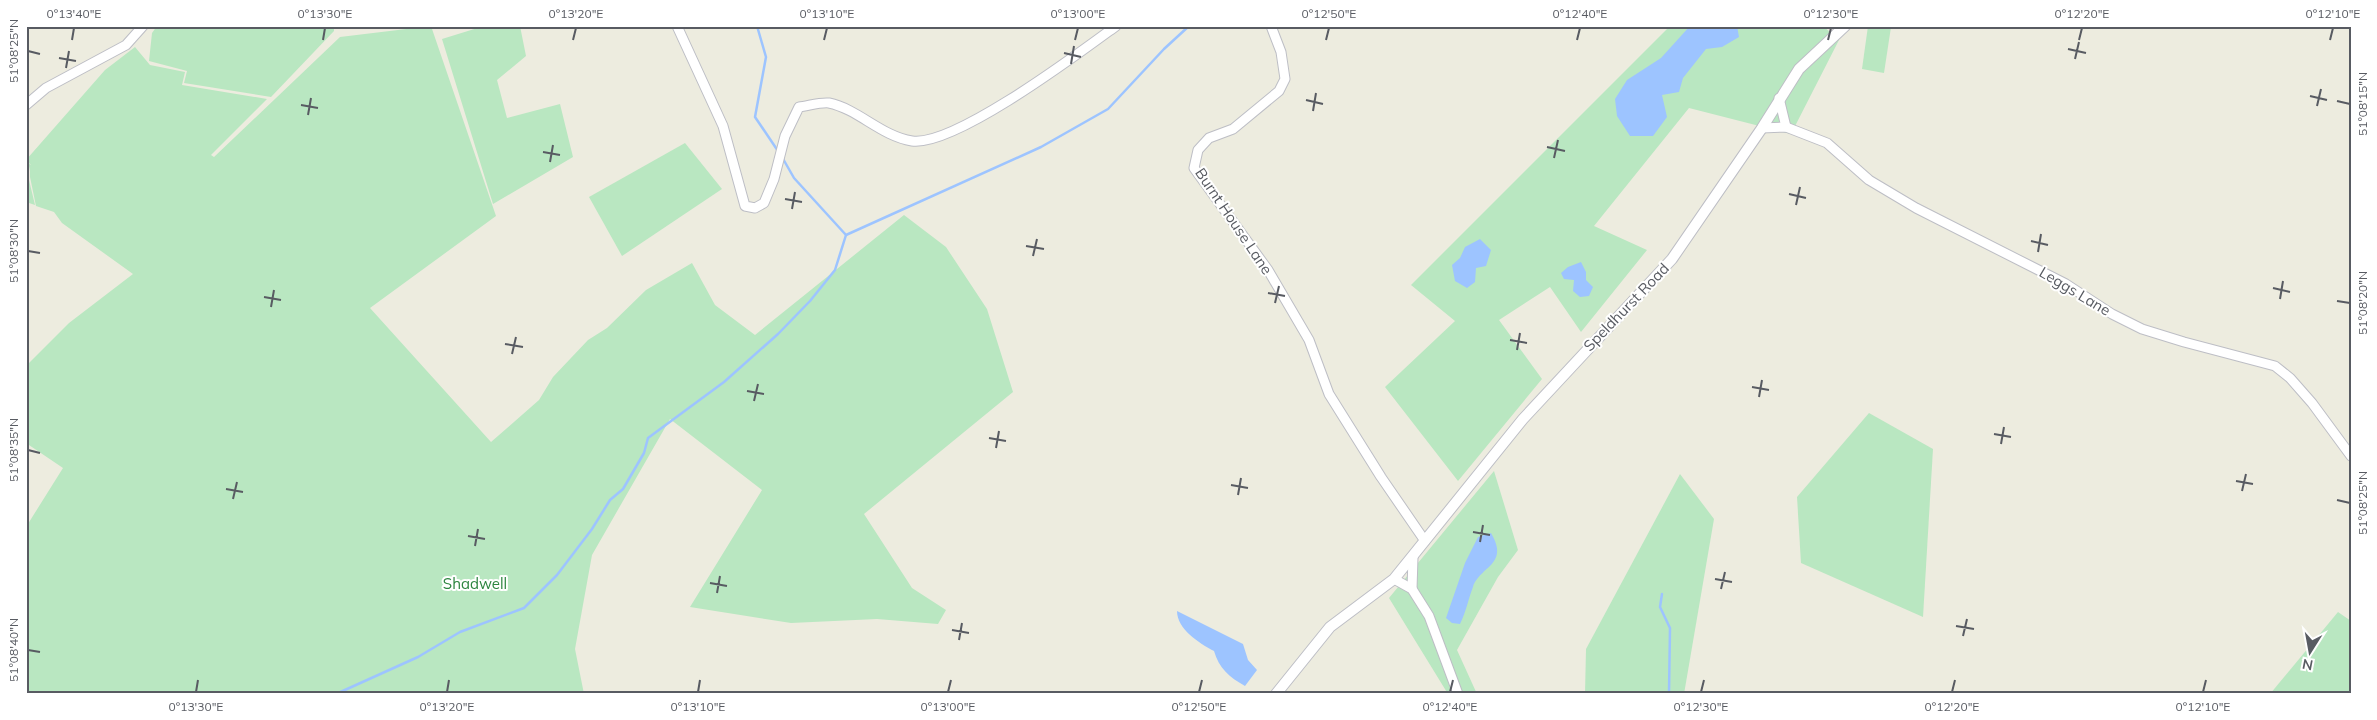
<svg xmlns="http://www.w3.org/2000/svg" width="2377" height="720" font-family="Mulish,sans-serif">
<rect width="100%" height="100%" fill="#edecdf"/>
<g fill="#b9e7c1">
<polygon points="157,26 334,26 334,31 271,97 184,83 187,71 149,61 152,33"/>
<polygon points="431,26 496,216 370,308 491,442 539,400 553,377 588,340 607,328 646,290 692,263 715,305 755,335 904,215 946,247 987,309 1013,392 864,514 912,588 946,610 938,624 877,619 791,623 690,607 762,490 670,419 592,555 575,649 584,694 26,694 26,527 63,468 26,443 26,366 69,323 133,274 62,223 54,212 36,206 30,177 30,166 28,176 35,205 26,202 26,162 31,165 26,160 105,70 135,47 150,65 185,72 182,85 267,99 211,155 214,157 340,37"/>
<polygon points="484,26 520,26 526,56 497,80 507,118 560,104 573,157 493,204 442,39"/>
<polygon points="1670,26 1823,26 1839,40 1791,134 1689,108 1594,226 1647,250 1581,332 1550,287 1499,320 1542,379 1458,481 1385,387 1455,321 1411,285"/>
<polygon points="1868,26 1891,27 1884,73 1862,69"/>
<polygon points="685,143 722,189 622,256 589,197"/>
<polygon points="1869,413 1933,449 1923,617 1801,563 1797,497"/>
<polygon points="1494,471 1518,550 1498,577 1457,650 1477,694 1448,694 1389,598"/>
<polygon points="1680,474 1714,519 1684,694 1585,694 1586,649"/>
<polygon points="2338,612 2351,621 2351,694 2270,694"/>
</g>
<g fill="#9dc4ff">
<polygon points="1690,26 1737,26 1739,37 1722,47 1706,49 1683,78 1679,92 1662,95 1667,117 1653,136 1630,136 1617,116 1615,99 1627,80 1661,58"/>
<polygon points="1480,239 1491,250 1486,266 1476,268 1475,282 1467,288 1455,281 1452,265 1460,258 1465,247"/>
<polygon points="1581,262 1586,272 1586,280 1593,287 1589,296 1580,297 1573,291 1574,280 1564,279 1561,273 1568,267"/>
<path d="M1491 533C1510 565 1480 566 1473 587 1468 600 1466 612 1460 624L1452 623 1446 618 1465 563 1478 537Z"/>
<path d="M1177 611 1243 644 1248 660 1257 670 1245 686C1229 677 1219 668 1214 651 1199 643 1177 629 1177 611Z"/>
</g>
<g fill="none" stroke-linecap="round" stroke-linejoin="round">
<g stroke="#9dc4ff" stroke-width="2.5">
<polyline points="757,26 766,57 755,117 778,151"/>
<polyline points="782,157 794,178 846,235 1041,147 1108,109 1164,49 1189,26"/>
<polyline points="1662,594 1660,607 1670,628 1669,694"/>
<polyline points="336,694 418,657 460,632 524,608 557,575 592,529 610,500 623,489 644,453 648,438 724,382 778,334 810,301 835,270 846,235"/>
</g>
<defs>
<g id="minor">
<path d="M677 26 723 126 745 206 755 208 764 203 774 179 785 136 799 107C808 106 820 102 829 103 858 109 881 136 912 141 954 147 1079 53 1116 26"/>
<polyline points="1271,26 1281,52 1285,79 1279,91 1233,129 1209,138 1198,150 1194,168 1268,270 1309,340 1329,394 1381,477 1425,541"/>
<polyline points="1779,98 1786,127"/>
<polyline points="26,105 46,88 126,45 143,26"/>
<polyline points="1762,128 1786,127 1827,143 1869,180 1916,208 2066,284 2112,314 2142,329 2184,342 2275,366 2290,378 2312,403 2351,456"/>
<polyline points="1394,579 1412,589 1429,616 1458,694"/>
<polyline points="1412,589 1413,557"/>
</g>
<polyline id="tertiary" points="1276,694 1330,627 1394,579 1523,419 1672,259 1762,128 1799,69 1845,26"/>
</defs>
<use href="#minor" stroke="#bdbec5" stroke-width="11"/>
<use href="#tertiary" stroke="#bdbec5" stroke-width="12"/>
<use href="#minor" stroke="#fff" stroke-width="9"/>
<use href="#tertiary" stroke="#fff" stroke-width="10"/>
</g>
<path fill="none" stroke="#585b62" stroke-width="2" d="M72 40 74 28M323 40 325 28M573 40 576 28M824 40 827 28M1075 40 1078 28M1326 40 1329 28M1577 40 1580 28M1828 40 1831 28M2079 40 2082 28M2330 40 2333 28M2068 49 2086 53M28 51 40 54M1064 53 1081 57M59 58 76 61M2075 59 2079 42M1071 64 1074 46M66 68 69 51M2310 96 2327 100M1306 100 1323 104M2337 101 2350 104M301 105 318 108M2317 106 2321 89M1313 111 1316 93M308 115 311 98M1547 147 1565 151M543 152 560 155M1554 158 1558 140M550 162 553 145M1789 194 1806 198M785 199 802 202M1796 205 1800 187M792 209 795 192M2031 241 2048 245M1026 246 1044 249M28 251 40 253M2038 252 2041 234M1033 256 1037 239M2273 288 2290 292M1268 293 1285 296M264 297 281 300M2280 299 2283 281M2337 301 2350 303M1275 303 1279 286M271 307 274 290M1510 340 1527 343M505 344 523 347M1517 350 1520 333M512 354 516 337M1752 387 1769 390M747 391 764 394M1759 397 1762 380M754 401 758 384M1994 434 2011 437M989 438 1006 441M2001 444 2004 427M996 448 999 431M28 450 40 453M2236 481 2253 484M1231 485 1248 488M226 489 243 492M2242 491 2246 474M1238 495 1241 478M233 499 237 482M2337 500 2350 503M1473 532 1490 535M468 536 485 539M1480 542 1483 525M475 546 478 529M1715 579 1732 582M710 583 727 586M1721 589 1725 572M717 593 720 576M1956 626 1974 629M952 630 969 633M1963 636 1967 619M959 640 962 623M28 650 40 652M196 692 198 680M447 692 449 680M698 692 700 680M948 692 951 680M1199 692 1202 680M1450 692 1453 680M1701 692 1704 680M1952 692 1955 680M2203 692 2206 680"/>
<g text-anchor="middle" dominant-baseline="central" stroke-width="4" stroke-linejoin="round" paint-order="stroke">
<g font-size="15" fill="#585b62" stroke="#fff">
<text transform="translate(1234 221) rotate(56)">Burnt House Lane</text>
<text transform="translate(2075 291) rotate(31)">Leggs Lane</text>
<text transform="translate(1626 307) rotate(-46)">Speldhurst Road</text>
</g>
<g font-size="15" fill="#2d8540" stroke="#fff">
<text x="475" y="583">Shadwell</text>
</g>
</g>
<rect width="2377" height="720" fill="none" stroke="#ffffff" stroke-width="55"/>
<g transform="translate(2310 652) rotate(191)" stroke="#ffffff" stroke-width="4" paint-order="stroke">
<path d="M0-4L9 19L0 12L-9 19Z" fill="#585b62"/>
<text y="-8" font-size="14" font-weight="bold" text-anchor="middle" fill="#585b62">N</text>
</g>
<rect x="28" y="28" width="2322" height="664" fill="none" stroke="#585b62" stroke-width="2"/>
<g font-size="12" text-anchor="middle" fill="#585b62">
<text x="74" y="18">0°13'40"E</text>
<text x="325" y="18">0°13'30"E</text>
<text x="576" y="18">0°13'20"E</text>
<text x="827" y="18">0°13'10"E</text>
<text x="1078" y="18">0°13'00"E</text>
<text x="1329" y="18">0°12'50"E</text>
<text x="1580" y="18">0°12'40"E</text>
<text x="1831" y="18">0°12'30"E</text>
<text x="2082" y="18">0°12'20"E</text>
<text x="2333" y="18">0°12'10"E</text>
<text transform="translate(14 51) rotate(-90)" y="4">51°08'25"N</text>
<text transform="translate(2363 104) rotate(-90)" y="4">51°08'15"N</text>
<text transform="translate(14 251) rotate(-90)" y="4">51°08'30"N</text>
<text transform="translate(2363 303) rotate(-90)" y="4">51°08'20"N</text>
<text transform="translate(14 450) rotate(-90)" y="4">51°08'35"N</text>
<text transform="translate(2363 503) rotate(-90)" y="4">51°08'25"N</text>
<text transform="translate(14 650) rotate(-90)" y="4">51°08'40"N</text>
<text x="196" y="711">0°13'30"E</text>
<text x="447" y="711">0°13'20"E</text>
<text x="698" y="711">0°13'10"E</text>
<text x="948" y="711">0°13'00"E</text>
<text x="1199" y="711">0°12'50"E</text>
<text x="1450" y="711">0°12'40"E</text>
<text x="1701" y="711">0°12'30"E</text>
<text x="1952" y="711">0°12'20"E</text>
<text x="2203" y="711">0°12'10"E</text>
</g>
</svg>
